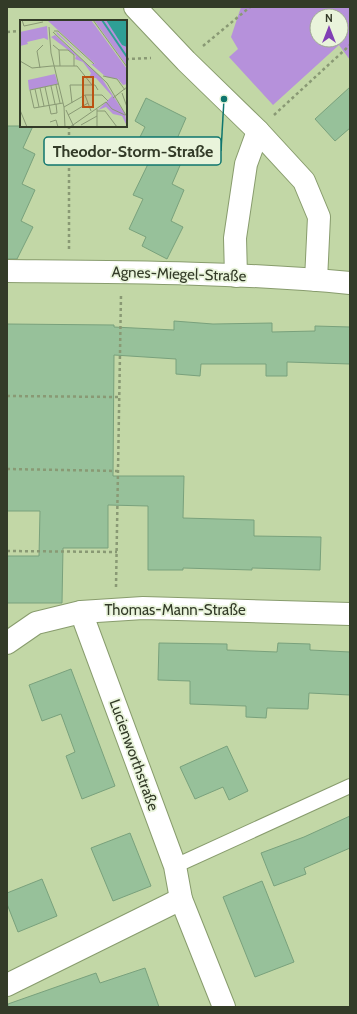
<svg xmlns="http://www.w3.org/2000/svg" width="357" height="1014" font-family="Cabin,sans-serif">
<rect width="100%" height="100%" fill="#c2d7a6"/>
<path fill="#b691db" fill-rule="evenodd" d="M241 7H350V60L339 45 273 105 229 57 238 49 231 37ZM317 16H341V40H317Z"/>
<g fill="#97c19a" stroke="#79a17c">
<polygon points="350,87 350,128 335,141 315,119"/>
<polygon points="146,98 186,118 173,148 185,154 172,184 184,190 171,221 183,227 167,259 142,246 146,237 129,229 143,199 133,195 148,164 131,155 145,127 135,121"/>
<polygon points="7,126 33,126 23,148 35,154 22,184 35,190 21,221 33,227 17,259 7,259"/>
<polygon points="174,321 213,324 272,323 272,332 315,331 315,326 350,327 350,364 287,362 287,376 266,376 266,364 201,364 200,376 176,374 176,359 114,355 113,476 184,476 183,518 254,520 254,536 321,537 320,570 252,568 252,570 183,568 183,570 148,570 148,506 108,505 108,548 63,548 62,603 7,603 7,556 39,556 40,511 7,511 7,324 114,325 114,327 174,330"/>
<polygon points="159,643 227,644 227,650 277,652 278,643 310,644 310,650 350,652 350,695 309,693 308,709 267,708 266,718 246,717 246,706 190,704 190,681 158,680"/>
<polygon points="71,669 115,786 82,799 66,756 75,752 61,714 42,721 29,685"/>
<polygon points="227,746 248,791 229,800 223,787 195,799 180,767"/>
<polygon points="350,816 350,848 304,868 306,874 274,886 261,853 304,837"/>
<polygon points="130,833 151,886 113,901 91,848"/>
<polygon points="42,879 57,916 18,932 7,904 7,893"/>
<polygon points="262,881 294,962 255,977 223,897"/>
<polygon points="145,968 159,1007 8,1007 8,1004 96,973 100,983"/>
</g>
<g fill="none" stroke-linecap="round" stroke-linejoin="round">
<defs>
<polyline id="lane" points="175,866 350,786"/>
<g id="street">
<polyline points="135,7 186,61 258,131 304,181 319,217 316,280"/>
<path d="M7 271C121 272 236 272 350 283"/>
<polyline points="236,276 235,238 246,164 258,131"/>
<polyline points="81,612 175,866 181,899 224,1007"/>
<polyline points="7,643 36,623 81,612 143,608 350,614"/>
<polyline points="7,985 181,899"/>
</g>
</defs>
<use href="#lane" stroke="#889c6d" stroke-width="16"/>
<use href="#street" stroke="#889c6d" stroke-width="24"/>
<g stroke="#899974" stroke-width="2.5" stroke-dasharray="3 3" stroke-linecap="butt">
<polyline points="7,32 21,31"/>
<polyline points="203,46 250,7"/>
<polyline points="126,59 151,58"/>
<polyline points="274,115 350,45"/>
<polyline points="69,126 69,249"/>
<polyline points="7,396 120,397"/>
<polyline points="7,469 118,471"/>
<polyline points="7,551 117,552"/>
<polyline points="116,587 121,295"/>
</g>
<use href="#lane" stroke="#fff" stroke-width="14"/>
<use href="#street" stroke="#fff" stroke-width="22"/>
</g>
<g text-anchor="middle" dominant-baseline="central" stroke-width="3.5" stroke-linejoin="round" paint-order="stroke">
<g font-size="15" fill="#333b28" stroke="#e9f4db">
<text transform="translate(179 274) rotate(2)">Agnes-Miegel-Straße</text>
<text x="175" y="610">Thomas-Mann-Straße</text>
<text transform="translate(134 755) rotate(70)">Lucienworthstraße</text>
</g>
</g>
<g transform="translate(20 20)">
<rect width="107" height="107" fill="#c2d7a6"/>
<path d="M27 0H71L107 49V64L103 65 98 59 86 57 37 14 36 11 71 44H75ZM74 0H107V46ZM27 6 28 20 24 18 7 22 8 24 0 26V12ZM35 15 81 57 105 94 107 106 102 96 93 94 86 87 78 90 92 76 76 58H69L71 53 63 42 55 39 56 36 31 17ZM35 54 38 64 9 70 8 60Z" fill="#b691db"/>
<path d="M86 0H107V27L102 25Z" fill="#2f9f95"/>
<path fill="none" stroke="#2f9f95" stroke-width="2" d="M82 0 107 37"/>
<path fill="none" stroke="#899974" stroke-width="1" d="M2 0 4 6 23 2M73 0 107 47M29 7 31 33 44 87 45 107M34 11H38L74 44M33 12 87 63 107 97M33 25 39 30 40 46M39 30H48L54 35V46M0 41 12 48 32 46M32 46H57L72 65M20 48 17 31 23 25M83 56 97 59 105 70M38 64 10 70 14 88 43 83M36 65 40 83M31 66 35 84M25 67 31 94 37 93 36 84M20 68 24 86M15 69 19 87M102 73 107 87M65 75 71 91M93 78 107 67M86 82 92 89 105 95M52 83 50 65H75L78 70M44 87 65 75H82L88 81M0 90 7 107M46 90 54 107M77 91H85L97 107M48 95 68 83M30 102 36 100 38 107M61 105 77 96M50 107 86 82M77 107V89"/>
<path fill="#bb5213" fill-opacity="0.15" stroke="#bb5213" stroke-width="2" d="M63 57H73V87H63Z"/>
<rect width="107" height="107" fill="none" stroke="#333b28" stroke-width="2"/>
</g>
<path fill="none" stroke="#0f766e" stroke-width="1.5" d="M224 99L221 151"/>
<circle fill="#0f766e" stroke="#e9f4db" stroke-width="1.5" cx="224" cy="99" r="4"/>
<rect fill="#e9f4db" stroke="#0f766e" stroke-width="1.5" x="44" y="137" width="177" height="28" rx="4"/>
<g font-size="16" text-anchor="middle" font-weight="bold" fill="#333b28">
<text x="133" y="157">Theodor-Storm-Straße</text>
</g>
<rect width="357" height="1014" fill="none" stroke="#333b28" stroke-width="16"/>
<g transform="translate(329 28)"><circle r="19" fill="#e9f4db" stroke="#a0aa93"/>
<path d="M0-3L7 15L0 10L-7 15Z" fill="#8140b5"/>
<text y="-6" font-size="11" font-weight="bold" text-anchor="middle" fill="#333b28">N</text>
</g>
</svg>
